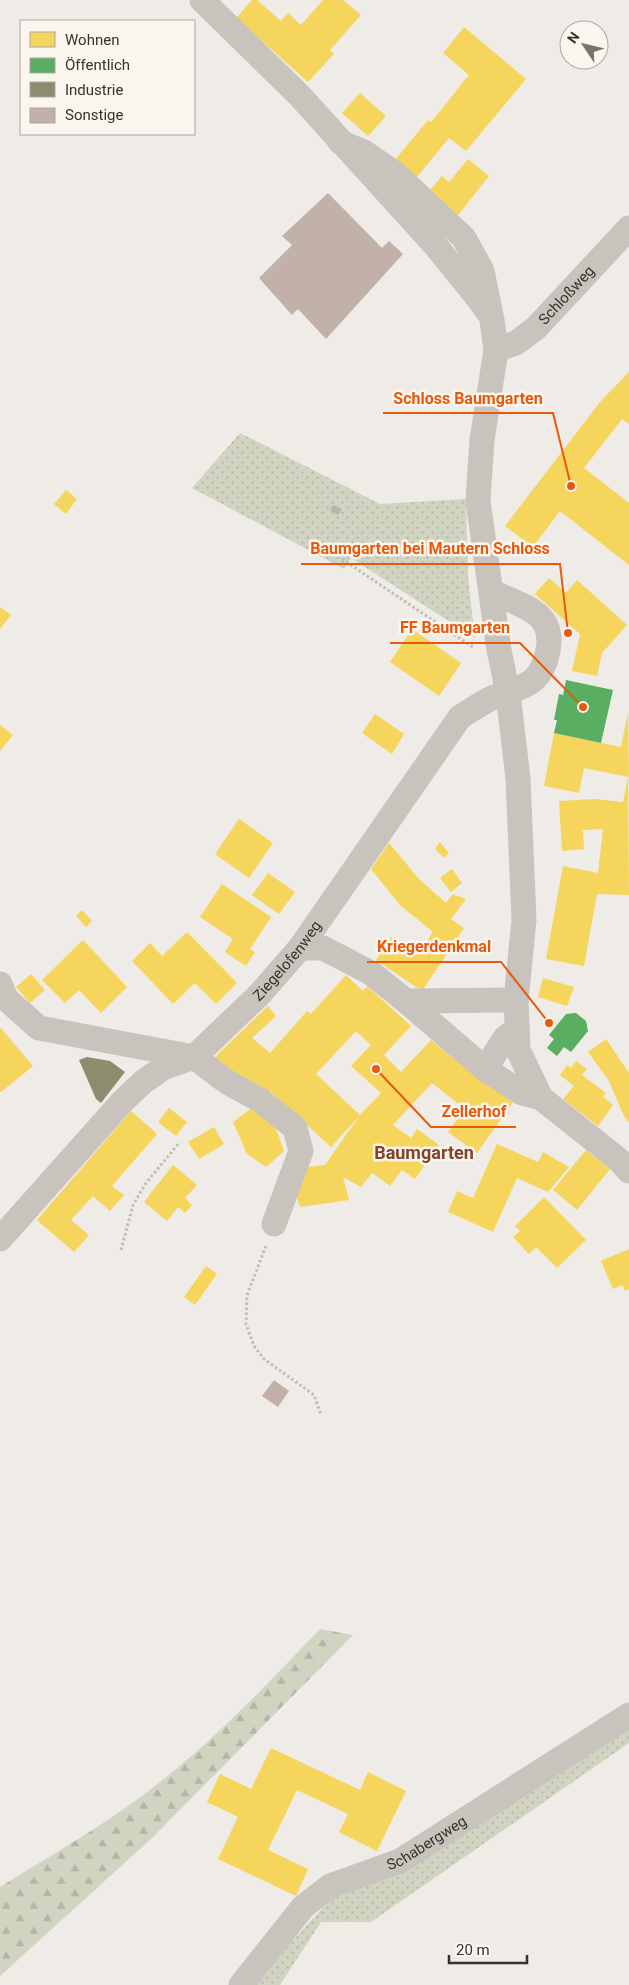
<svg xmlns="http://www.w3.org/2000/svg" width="629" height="1985" font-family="Roboto,sans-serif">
<defs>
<pattern id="grass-dots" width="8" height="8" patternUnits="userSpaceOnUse" patternTransform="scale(1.25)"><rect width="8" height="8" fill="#d0d4c1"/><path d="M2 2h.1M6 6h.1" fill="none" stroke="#b3b6a6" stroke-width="1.8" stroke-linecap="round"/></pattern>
<pattern id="forest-firs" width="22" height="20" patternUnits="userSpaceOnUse" patternTransform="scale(1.25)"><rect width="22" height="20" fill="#d0d4c1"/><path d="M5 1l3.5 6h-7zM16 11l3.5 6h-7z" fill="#b3b6a6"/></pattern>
</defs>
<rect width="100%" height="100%" fill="#efebe6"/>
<g fill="url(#grass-dots)">
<polygon points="240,433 380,504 466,499 468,577 475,638 351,558 344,569 192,488"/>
<polygon points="629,1724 629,1743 371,1922 321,1922 280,1985 251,1985 335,1895"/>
</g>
<path fill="url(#forest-firs)" d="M320 1629 353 1635 152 1838 0 1976V1887C60 1850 122 1815 176 1769 228 1726 274 1677 320 1629Z"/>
<g fill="#f6d55c">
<polygon points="252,0 257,0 281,21 288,13 301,25 323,0 343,0 361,15 330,50 334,54 308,82 236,18"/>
<polygon points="464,27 526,79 466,151 449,138 416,178 395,160 428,120 431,122 469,75 443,53"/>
<polygon points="360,93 386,116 368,136 342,113"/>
<polygon points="468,159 489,176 455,219 425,196 442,176 449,182"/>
<polygon points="629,372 629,424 622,419 584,468 629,503 629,565 560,511 533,547 505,526 600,402"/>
<polygon points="66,490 77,499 66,514 54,504"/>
<polygon points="549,578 566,593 577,580 627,625 602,653 597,676 572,671 580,634 535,594"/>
<polygon points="0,607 11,615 0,629"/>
<polygon points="412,629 461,663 439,696 390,662"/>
<polygon points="628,712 629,777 584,768 579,793 544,786 554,733 621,747"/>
<polygon points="375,714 404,734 392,754 362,733"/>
<polygon points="0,725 13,735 0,751"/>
<polygon points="628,777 629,895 597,894 584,966 546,959 563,866 598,873 603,829 583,830 584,849 562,851 559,801 594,799 623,802"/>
<polygon points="239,819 273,843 249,878 215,854"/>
<polygon points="440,842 449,853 444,858 435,849"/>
<polygon points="389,843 419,879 446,903 453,894 466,899 451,919 464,928 422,991 376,960 391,937 418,955 433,932 400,905 371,869"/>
<polygon points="452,869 462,883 451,892 440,878"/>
<polygon points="268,873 295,892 279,914 252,895"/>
<polygon points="222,884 271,917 250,949 255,952 246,966 225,952 233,939 200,917"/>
<polygon points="82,910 92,921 86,927 76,916"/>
<polygon points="187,932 237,983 216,1004 195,983 173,1004 132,961 150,943 162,956"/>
<polygon points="83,940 127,987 101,1013 79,990 65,1003 42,980"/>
<polygon points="31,974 45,990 30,1003 16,987"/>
<polygon points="346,975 363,991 367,986 411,1026 384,1055 401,1072 431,1040 484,1083 516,1098 477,1153 448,1132 465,1109 432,1083 393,1125 411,1138 417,1129 439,1145 415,1179 402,1170 390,1186 372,1173 361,1187 343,1177 349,1200 300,1207 294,1188 300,1168 325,1165 360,1115 381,1093 351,1066 371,1045 356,1031 316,1074 360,1115 331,1147 270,1091 266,1094 246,1083 215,1057 268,1006 276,1016 252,1038 270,1053 307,1011 311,1014"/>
<polygon points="543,978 574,987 567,1006 538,997"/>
<polygon points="0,1027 33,1066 1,1092 0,1091"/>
<polygon points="606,1039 629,1073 629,1123 623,1114 609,1081 588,1052"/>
<polygon points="576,1061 587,1069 582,1075 606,1093 603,1097 613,1105 598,1126 563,1099 574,1086 560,1075 567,1065 571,1068"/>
<polygon points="257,1104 273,1120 284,1151 266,1167 247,1154 233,1122"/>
<polygon points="169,1108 187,1122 176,1136 158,1122"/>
<polygon points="131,1111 157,1134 112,1186 124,1195 110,1211 93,1196 71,1220 89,1235 74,1252 37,1220"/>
<polygon points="214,1127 224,1144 199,1159 188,1142"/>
<polygon points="497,1144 538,1162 543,1152 569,1167 548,1192 517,1178 493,1232 448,1212 457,1191 473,1198"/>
<polygon points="586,1150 610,1169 577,1210 553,1190"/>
<polygon points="173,1165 197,1185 185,1198 192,1205 185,1213 178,1207 167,1221 144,1202"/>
<polygon points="544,1197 586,1240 557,1268 536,1247 529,1254 513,1237 520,1231 515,1226"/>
<polygon points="629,1249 629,1289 625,1291 623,1285 613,1289 601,1261"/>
<polygon points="206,1266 217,1274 195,1305 184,1297"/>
<polygon points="271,1748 360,1790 368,1772 406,1791 377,1851 339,1832 348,1814 297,1790 268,1850 308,1869 296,1896 218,1859 238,1817 207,1802 220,1774 251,1789"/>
</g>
<g fill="#5aae61">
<polygon points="566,680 613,690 601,743 554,733 557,720 554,720 559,694 563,695"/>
<polygon points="576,1013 586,1021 588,1031 571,1052 564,1047 557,1056 547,1048 554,1039 549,1035 566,1014"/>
</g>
<polygon fill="#8c8c6e" points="87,1057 110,1061 125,1072 101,1103 96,1099 79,1060"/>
<g fill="#c1b1a8">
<polygon points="328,193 382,248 389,241 403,254 326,339 298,309 292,315 259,278 292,245 282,236"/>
<polygon points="333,505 342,509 338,515 330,511"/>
<polygon points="274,1380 289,1391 278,1407 262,1396"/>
</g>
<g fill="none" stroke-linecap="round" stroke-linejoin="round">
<g stroke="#c1bcb7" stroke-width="3" stroke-dasharray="2.5 2.5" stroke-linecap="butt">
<polyline points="342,559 471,646 474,646"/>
<polyline points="266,1246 247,1295 246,1324 254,1346 264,1359 314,1395 321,1415"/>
<polyline points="121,1250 133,1205 146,1183 180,1142"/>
</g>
<g stroke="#c9c3be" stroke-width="25">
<polyline points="202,0 299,95 435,245 478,298 487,311"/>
<polyline points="340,142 364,152 397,175 464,238 482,271 492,320 496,350 482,440 478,501 499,650 508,693 518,779 524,920 516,1000 518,1050 541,1098 619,1160 629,1171"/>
<path id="s1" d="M496 350 516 343 536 328 629 228"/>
<polyline points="300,948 323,948 371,973 406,1001 516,1000"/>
<path id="s2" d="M0 984 6 999 39 1028 194 1057 259 995 300 948 460 717C470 711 480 704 490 699 502 693 517 691 529 683 538 678 545 665 547 655 558 613 523 606 492 592"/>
<polyline points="406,1001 485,1069 522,1093 541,1098"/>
<polyline points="485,1069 505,1038 517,1029"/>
<polyline points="0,1239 122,1102 143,1082 163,1068 194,1057 227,1082 260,1100 295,1128 301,1151 274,1224"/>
<path id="s3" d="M241 1985 303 1907 330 1886 400 1861 629 1715"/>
</g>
</g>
<g text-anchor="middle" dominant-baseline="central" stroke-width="5" stroke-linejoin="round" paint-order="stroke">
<g font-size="15" fill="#3a312c" stroke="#faf5ee">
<text stroke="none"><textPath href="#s1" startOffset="91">Schloßweg</textPath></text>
<text stroke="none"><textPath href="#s2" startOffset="352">Ziegelofenweg</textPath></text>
<text stroke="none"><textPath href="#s3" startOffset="240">Schabergweg</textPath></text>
</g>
<g font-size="18" font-weight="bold" fill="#854228" stroke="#faf5ee">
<text x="424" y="1152">Baumgarten</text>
</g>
</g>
<path fill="none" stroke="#e8590c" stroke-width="2" d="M571 486L553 413H383M568 633L560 564H301M583 707L520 643H390M549 1023L501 962H367M376 1069L431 1127H516"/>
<g fill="#e8590c" stroke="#faf5ee" stroke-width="2">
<circle cx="571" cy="486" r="5"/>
<circle cx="568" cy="633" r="5"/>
<circle cx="583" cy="707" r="5"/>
<circle cx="549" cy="1023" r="5"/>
<circle cx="376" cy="1069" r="5"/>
</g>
<g font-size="16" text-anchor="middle" font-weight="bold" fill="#e8590c" stroke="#faf5ee" stroke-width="5" stroke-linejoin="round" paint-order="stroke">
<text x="468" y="404">Schloss Baumgarten</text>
<text x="430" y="554">Baumgarten bei Mautern Schloss</text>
<text x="455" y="633">FF Baumgarten</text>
<text x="434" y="952">Kriegerdenkmal</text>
<text x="474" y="1117">Zellerhof</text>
</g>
<rect x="20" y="20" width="175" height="115" fill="#faf5ee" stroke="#ada7a0"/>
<rect x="30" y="32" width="25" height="15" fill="#f6d55c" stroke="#ada7a0"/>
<text x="65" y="45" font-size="15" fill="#3a312c">Wohnen</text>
<rect x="30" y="58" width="25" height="15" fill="#5aae61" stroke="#ada7a0"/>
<text x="65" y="70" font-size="15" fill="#3a312c">Öffentlich</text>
<rect x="30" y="82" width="25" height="15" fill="#8c8c6e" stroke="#ada7a0"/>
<text x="65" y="95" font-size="15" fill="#3a312c">Industrie</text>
<rect x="30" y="108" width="25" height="15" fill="#c1b1a8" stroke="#ada7a0"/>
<text x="65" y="120" font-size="15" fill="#3a312c">Sonstige</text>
<g transform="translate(584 45) rotate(305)"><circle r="24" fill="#faf5ee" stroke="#ada7a0"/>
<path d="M0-4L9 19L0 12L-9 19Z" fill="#79726d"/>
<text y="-8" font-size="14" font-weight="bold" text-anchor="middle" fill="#3a312c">N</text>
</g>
<path d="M449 1955v8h78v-8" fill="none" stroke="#3a312c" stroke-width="2.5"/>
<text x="456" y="1955" font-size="15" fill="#3a312c" stroke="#faf5ee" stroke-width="4" paint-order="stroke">20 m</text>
</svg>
